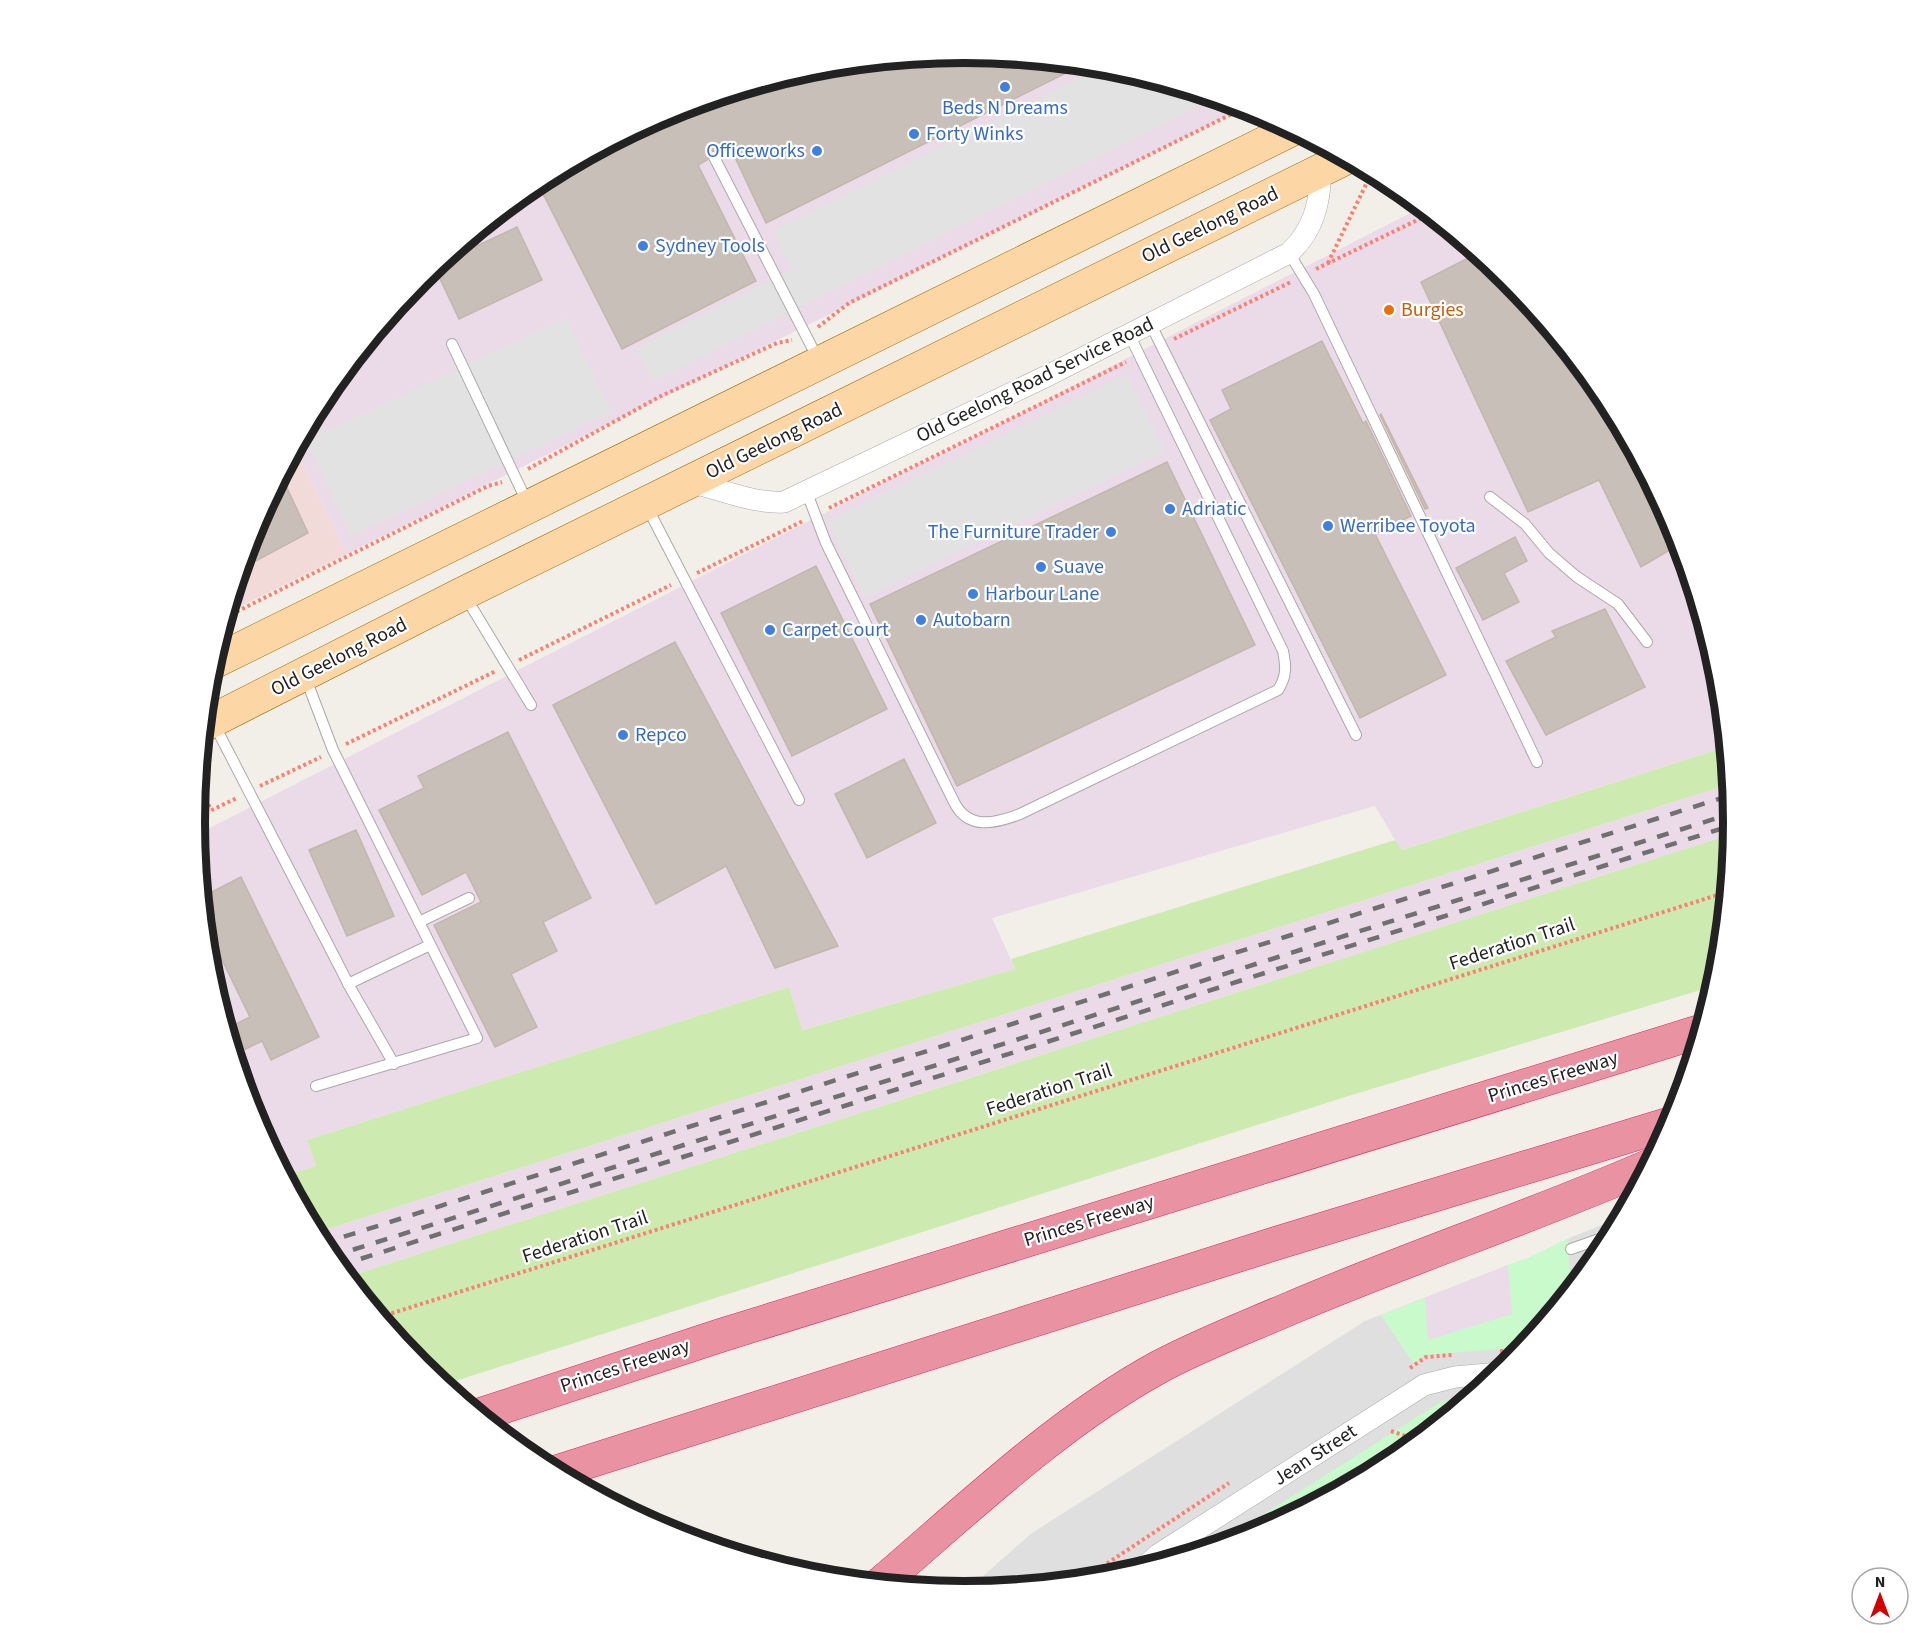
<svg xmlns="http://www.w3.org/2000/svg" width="1928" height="1644" font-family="'Source Sans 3',sans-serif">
<rect width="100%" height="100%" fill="#f2efe9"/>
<g fill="#e0dfdf">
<polygon points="1621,1217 1604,1250 1571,1290 1567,1239"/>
<polygon points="1508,1265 1516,1356 1508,1366 1391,1462 1258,1533 1114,1577 966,1591 1032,1533 1365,1321"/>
</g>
<polygon fill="#f2dad9" points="295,449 347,554 227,613 253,527"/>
<g fill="#ebdbe8">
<polygon points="964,53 1114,67 1246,107 347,554 295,449 324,394 420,278 537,182 670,111 814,67"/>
<polygon points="1422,207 1508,278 1604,395 1675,528 1719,672 1726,747 1401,850 1375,806 992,918 1015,969 801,1030 789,987 307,1140 316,1166 285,1176 253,1116 209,972 196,835"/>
<polygon points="1730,784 1732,834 375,1268 347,1277 324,1249 315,1233"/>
<polygon points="1508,1265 1513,1314 1428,1341 1425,1298"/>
</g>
<g fill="#cdebb0">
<polygon points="1726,747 1730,784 315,1233 285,1176 316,1166 307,1140 789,987 802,1030 1015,969 1011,959 1395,840 1402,850"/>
<polygon points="1732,834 1719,972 1714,986 1342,1098 443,1385 420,1366 347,1277"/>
</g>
<g fill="#c8facc">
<polygon points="1567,1239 1571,1290 1524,1347 1427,1355 1413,1363 1381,1315 1425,1298 1428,1340 1512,1314 1508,1265 1528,1258"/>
<polygon points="1467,1400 1391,1462 1258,1533 1214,1546 1442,1401"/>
</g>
<g fill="#e2e2e2">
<polygon points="1105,66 1215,98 653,381 635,349 791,270 773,230"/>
<polygon points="566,317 611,412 351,536 306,441"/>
<polygon points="1127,375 1165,451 865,598 827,521"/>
<polygon points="229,984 235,996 219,1004 215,990"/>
</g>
<g fill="#c7bfb8" stroke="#c4b6ab" stroke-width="1.5">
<polygon points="964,52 1084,64 766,223 731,149 721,154 715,150 710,151 707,160 698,165 756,281 622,349 537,182 670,111 814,67"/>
<polygon points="517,227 542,280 459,319 434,266"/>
<polygon points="1478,253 1508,278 1604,395 1675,528 1680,544 1641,567 1599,480 1528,512 1421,282"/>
<polygon points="1322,341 1363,423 1366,421 1411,516 1375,534 1446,675 1360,718 1210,420 1231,409 1222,390"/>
<polygon points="1381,414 1428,508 1425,509 1380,415"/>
<polygon points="1167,462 1255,645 957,786 870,604"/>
<polygon points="281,475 308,533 241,569 253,527"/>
<polygon points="1515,537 1527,561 1504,573 1519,602 1483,620 1456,568"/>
<polygon points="816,566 887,709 792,756 721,613"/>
<polygon points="1605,609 1645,687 1546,735 1506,661 1556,637 1552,631"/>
<polygon points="675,642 838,946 775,968 726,866 656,904 553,705"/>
<polygon points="508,732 591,898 543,922 557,951 511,974 537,1027 495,1047 434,925 481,902 466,872 422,895 379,810 424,788 418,776"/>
<polygon points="904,759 936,823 867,858 835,794"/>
<polygon points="356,830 394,916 347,936 309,850"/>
<polygon points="241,877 319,1037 271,1060 262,1041 234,1055 226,1029 250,1017 204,923 202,897"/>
</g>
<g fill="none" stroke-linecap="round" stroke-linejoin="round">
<defs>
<g id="lane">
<polyline points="714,157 818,359"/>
<polyline points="1289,253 1314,294 1537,762"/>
<polyline points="1150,323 1356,735"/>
<polyline points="452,344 528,504"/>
<path d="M807 493 826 543 954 802C968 830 994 824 1020 814L1278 690C1287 676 1286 666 1283 651L1129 334"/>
<polyline points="1490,497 1525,524 1549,553 1577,577 1618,604 1647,642"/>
<polyline points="647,507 799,800"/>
<polyline points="465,596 531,705"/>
<polyline points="306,679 333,750 477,1038 316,1086"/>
<polyline points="214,724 351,989 394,1064"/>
<polyline points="419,922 469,898"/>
<polyline points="348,984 430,945"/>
<polyline points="1571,1249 1611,1235"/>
</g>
<g id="street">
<path d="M689 483C721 488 751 504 784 502L1049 375 1289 253C1314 230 1320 203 1321 170"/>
<polyline points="1143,1568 1159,1554 1424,1385 1455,1377 1499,1373"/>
</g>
<g id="primary">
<polyline points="212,663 1293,129"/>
<polyline points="204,725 464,593 1346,158"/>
</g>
<g id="highway">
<polyline points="479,1415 722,1335 1701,1031"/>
<polyline points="556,1472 1277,1243 1672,1123"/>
<path d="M881 1583C969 1508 1057 1423 1159 1367 1202 1344 1247 1327 1291 1308 1409 1258 1531 1217 1649 1166"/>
</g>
</defs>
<use href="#lane" stroke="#a9a9a9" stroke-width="12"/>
<use href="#street" stroke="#a9a9a9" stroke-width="22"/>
<use href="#primary" stroke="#a06b00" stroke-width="34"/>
<use href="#highway" stroke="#dc2a67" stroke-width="34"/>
<g stroke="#fa8072" stroke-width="4" stroke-dasharray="3 3" stroke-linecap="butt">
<polyline points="1328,263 1372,172"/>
<polyline points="1316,269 1430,214"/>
<polyline points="818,327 849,303 1246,107"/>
<polyline points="1174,339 1291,282"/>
<polyline points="528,469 661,396 777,343 792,340"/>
<polyline points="829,508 1126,362"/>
<polyline points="697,573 803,521"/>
<polyline points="226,617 488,486 502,482"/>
<polyline points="519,660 671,585"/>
<polyline points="346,744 496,671"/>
<polyline points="260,786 321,757"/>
<polyline points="198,790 212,810"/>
<polyline points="195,818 237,798"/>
<polyline points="380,1317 1727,892"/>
<polyline points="1500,1351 1521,1351"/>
<polyline points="1410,1368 1426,1357 1453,1355"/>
<polyline points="1391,1431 1411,1438 1422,1431 1430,1430"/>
<polyline points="1082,1580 1229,1483"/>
</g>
<use href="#lane" stroke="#fff" stroke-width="10"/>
<use href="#street" stroke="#fff" stroke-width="21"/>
<use href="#primary" stroke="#fcd6a4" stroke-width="33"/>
<use href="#highway" stroke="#e892a2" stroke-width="33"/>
<g stroke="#707070" stroke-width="4.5" stroke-dasharray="12 12" stroke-linecap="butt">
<polyline points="321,1244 1731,795"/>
<polyline points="330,1257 1733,813"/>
<polyline points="338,1266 1733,825"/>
</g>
</g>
<g fill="#3f7fe0" stroke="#fff" stroke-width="2">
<circle cx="1005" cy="87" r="6"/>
<circle cx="914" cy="134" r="6"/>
<circle cx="817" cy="151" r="6"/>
<circle cx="643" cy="246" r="6"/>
<circle cx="1170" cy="509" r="6"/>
<circle cx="1328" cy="526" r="6"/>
<circle cx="1111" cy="532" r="6"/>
<circle cx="1041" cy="567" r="6"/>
<circle cx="973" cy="594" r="6"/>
<circle cx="921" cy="620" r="6"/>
<circle cx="770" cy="630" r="6"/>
<circle cx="623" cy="735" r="6"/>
</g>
<circle fill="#e8710a" stroke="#fff" stroke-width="2" cx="1389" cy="310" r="6"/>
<g text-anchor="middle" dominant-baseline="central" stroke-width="4.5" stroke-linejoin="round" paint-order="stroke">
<g font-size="20" fill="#366cbe" stroke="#fff" text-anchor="start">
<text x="1005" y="108" text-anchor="middle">Beds N Dreams</text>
<text x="926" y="134">Forty Winks</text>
<text x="805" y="151" text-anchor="end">Officeworks</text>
<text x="655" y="246">Sydney Tools</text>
<text x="1182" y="509">Adriatic</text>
<text x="1340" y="526">Werribee Toyota</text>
<text x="1099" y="532" text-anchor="end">The Furniture Trader</text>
<text x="1053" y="567">Suave</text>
<text x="985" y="594">Harbour Lane</text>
<text x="933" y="620">Autobarn</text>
<text x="782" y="630">Carpet Court</text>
<text x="635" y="735">Repco</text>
</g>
<g font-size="20" fill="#222" stroke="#fff">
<text transform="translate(1210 225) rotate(-26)">Old Geelong Road</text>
<text transform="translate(1035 380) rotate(-26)">Old Geelong Road Service Road</text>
<text transform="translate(774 441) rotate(-26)">Old Geelong Road</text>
<text transform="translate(339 657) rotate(-27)">Old Geelong Road</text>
<text transform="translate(1512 944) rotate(-18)">Federation Trail</text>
<text transform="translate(1553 1077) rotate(-17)">Princes Freeway</text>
<text transform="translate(1049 1090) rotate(-18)">Federation Trail</text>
<text transform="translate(1089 1221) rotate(-17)">Princes Freeway</text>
<text transform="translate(585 1237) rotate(-18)">Federation Trail</text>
<text transform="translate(625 1366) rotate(-18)">Princes Freeway</text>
<text transform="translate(1315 1455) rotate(-33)">Jean Street</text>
</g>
<g font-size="20" fill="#c56008" stroke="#fff" text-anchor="start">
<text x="1401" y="310">Burgies</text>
</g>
</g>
<path d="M0 0H1928V1644H0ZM205 822a759 759 0 1 1 1518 0a759 759 0 1 1-1518 0Z" fill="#fff" fill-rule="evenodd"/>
<path fill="none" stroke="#222" stroke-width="8" d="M205 822a759 759 0 1 1 1518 0a759 759 0 1 1-1518 0Z"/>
<g transform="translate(1880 1596)"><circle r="28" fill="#ffffff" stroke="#a7a7a7" stroke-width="1.5"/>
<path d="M0-4.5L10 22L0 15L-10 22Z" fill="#d40000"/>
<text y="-9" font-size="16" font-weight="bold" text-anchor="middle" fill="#222222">N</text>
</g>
</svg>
